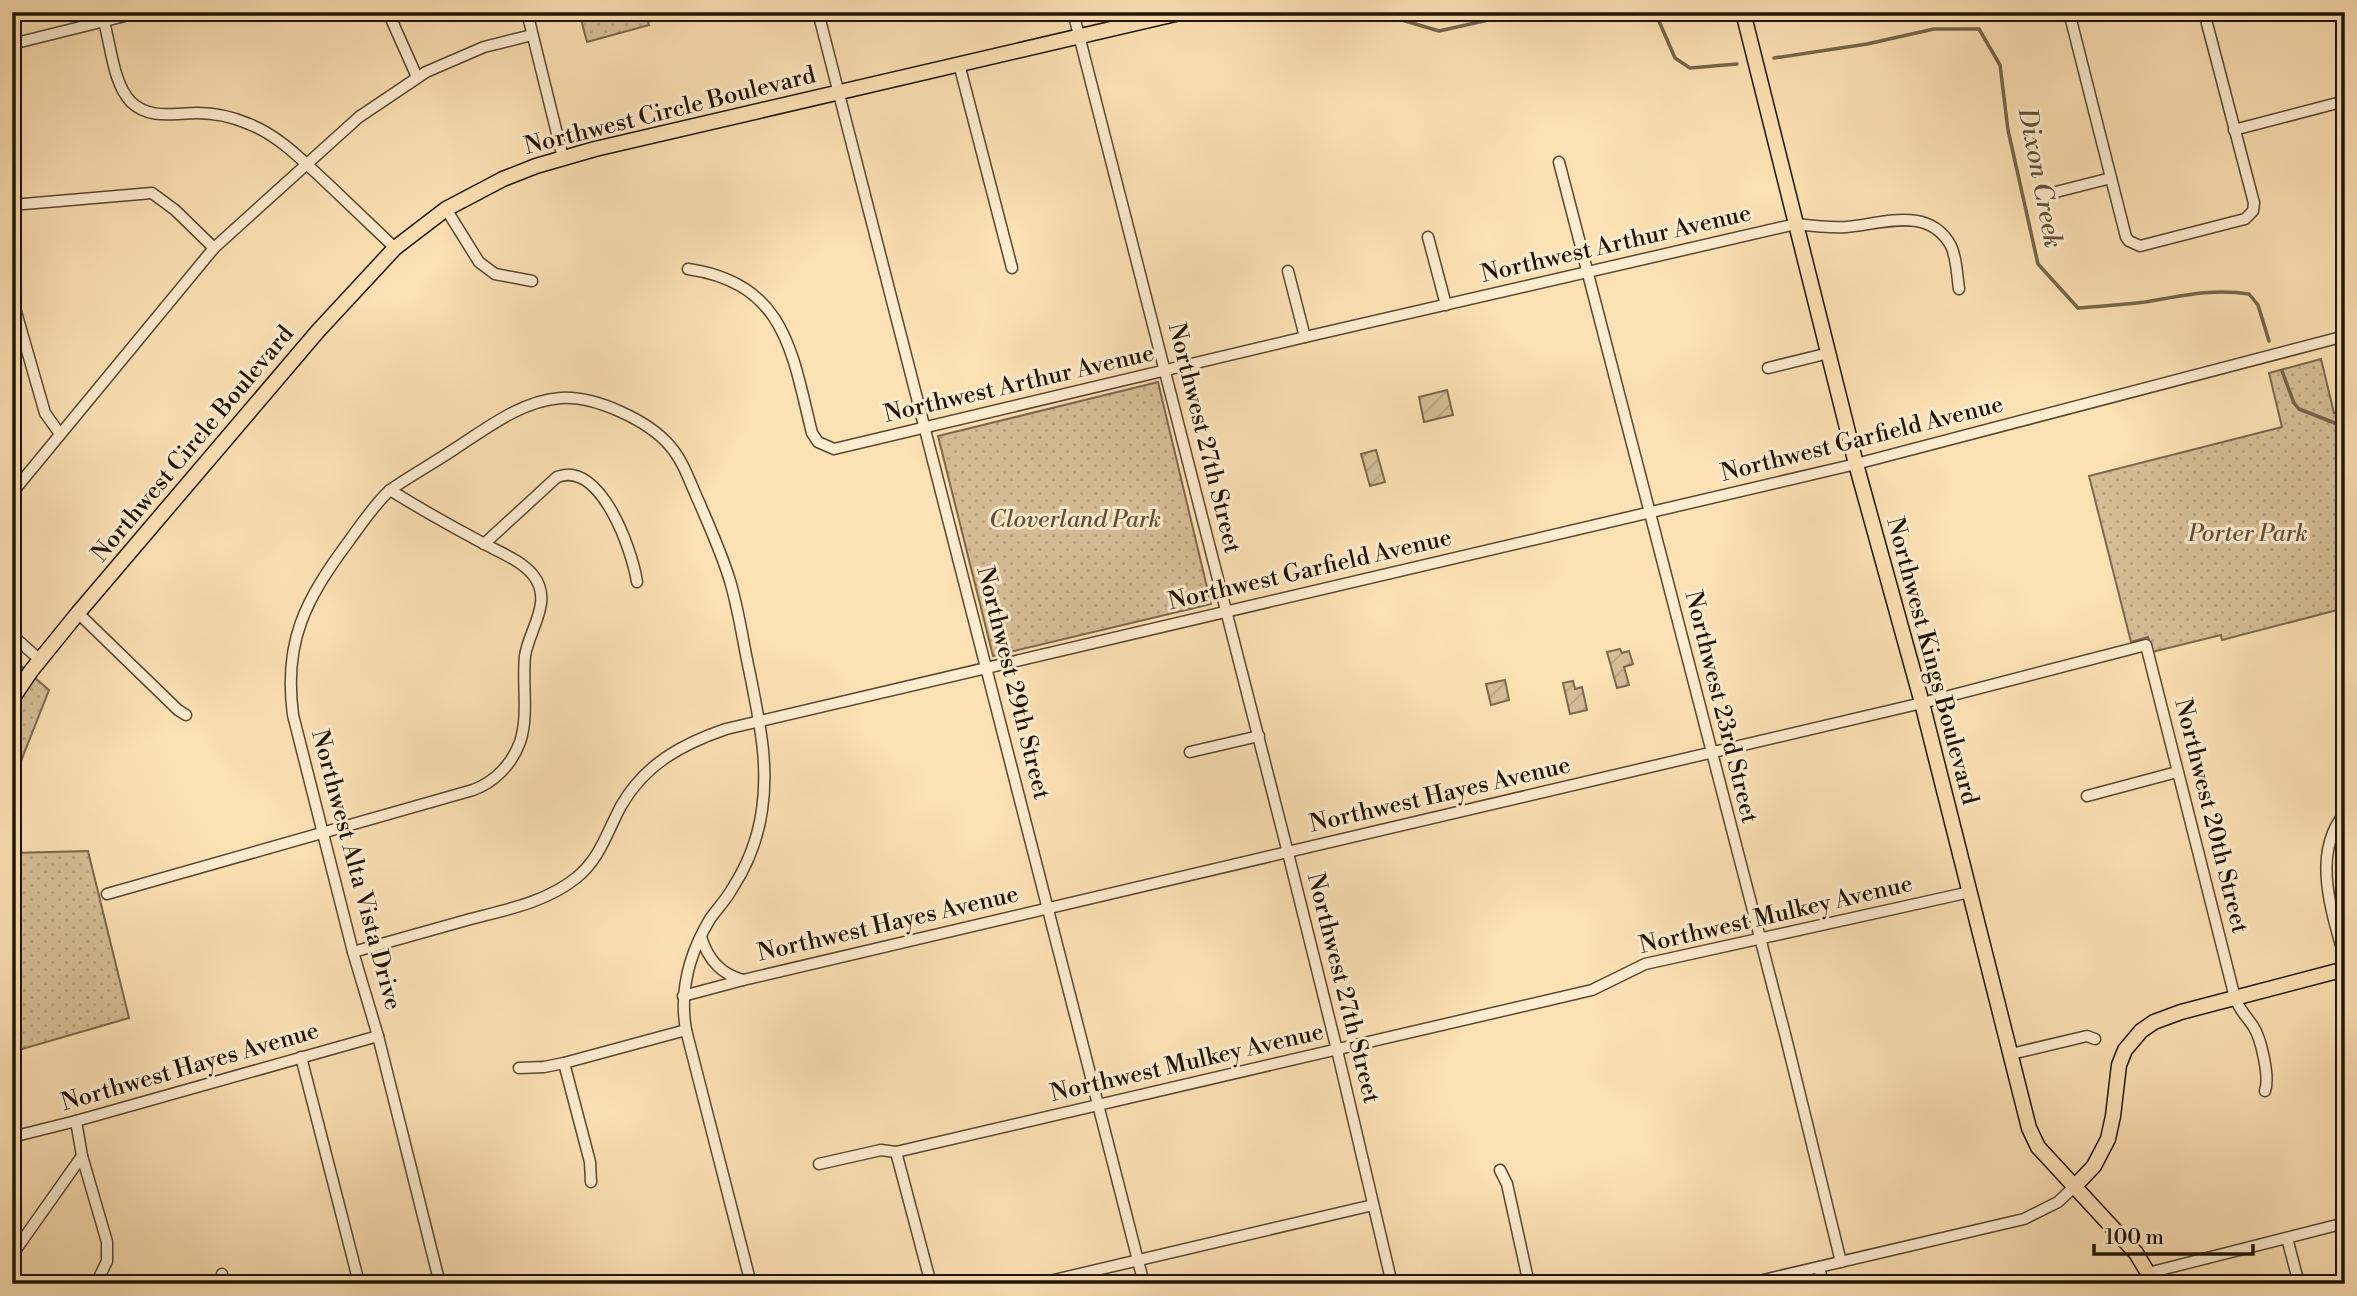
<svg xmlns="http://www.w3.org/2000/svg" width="2357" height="1296" font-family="'Libre Bodoni',serif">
<defs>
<pattern id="park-dots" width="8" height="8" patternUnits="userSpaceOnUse" patternTransform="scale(1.75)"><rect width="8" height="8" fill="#d7be97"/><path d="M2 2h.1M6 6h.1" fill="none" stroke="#b8a281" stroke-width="1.8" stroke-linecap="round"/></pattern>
<pattern id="garden-furrows" width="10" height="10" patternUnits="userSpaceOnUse" patternTransform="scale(1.75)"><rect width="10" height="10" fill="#d7be97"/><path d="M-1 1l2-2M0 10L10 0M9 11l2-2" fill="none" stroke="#b8a281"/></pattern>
</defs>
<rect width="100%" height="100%" fill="#fce1b5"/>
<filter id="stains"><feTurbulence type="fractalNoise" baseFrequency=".00286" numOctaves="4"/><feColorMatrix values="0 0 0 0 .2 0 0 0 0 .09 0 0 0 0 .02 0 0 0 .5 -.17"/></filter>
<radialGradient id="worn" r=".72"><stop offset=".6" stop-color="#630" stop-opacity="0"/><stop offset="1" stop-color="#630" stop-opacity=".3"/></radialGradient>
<g fill="url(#park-dots)" stroke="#7c694e" stroke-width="2">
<polygon points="579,12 645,12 649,25 587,42"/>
<polygon points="2321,359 2334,413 2345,411 2345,608 2222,640 2221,635 2152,652 2148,637 2131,642 2089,476 2282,427 2269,373"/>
<polygon points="1158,382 1211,604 993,656 938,436"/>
<polygon points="12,658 49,690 12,784"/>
<polygon points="88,851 129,1018 12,1052 12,853"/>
</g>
<g fill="url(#garden-furrows)" stroke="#7c694e" stroke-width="2">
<polygon points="1447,390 1453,415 1424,422 1419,397"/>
<polygon points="1376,450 1385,482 1370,486 1361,454"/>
<polygon points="1620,649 1622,653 1629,651 1633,664 1624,667 1629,685 1617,688 1607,652"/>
<polygon points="1505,680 1509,700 1491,705 1486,684"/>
<polygon points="1573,681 1575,689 1582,687 1587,710 1570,714 1563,683"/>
</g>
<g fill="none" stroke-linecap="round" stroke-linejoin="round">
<g stroke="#77654b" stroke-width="3.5">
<polyline points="1400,12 1402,20 1439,31 1524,12"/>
<polyline points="1655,12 1675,58 1690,68 1737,64"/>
<path d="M1774 58 1867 44 1934 29H1979L2000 65 2008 130 2038 264 2078 308C2100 306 2123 305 2145 302 2181 296 2212 288 2249 294L2258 305 2269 341"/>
<polyline points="2282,371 2294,403 2299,409 2345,427"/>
</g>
<defs>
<g id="minor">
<polyline points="388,12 417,77"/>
<polyline points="527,12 563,158"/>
<polyline points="818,12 1144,1284"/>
<polyline points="1073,12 1288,853 1337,1050 1392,1284"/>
<polyline points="2069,12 2126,237 2129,241 2140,246 2245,219 2253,211 2254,203 2204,12"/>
<polyline points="2341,12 2345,27"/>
<path d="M104 22C111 46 113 83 131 102 150 120 174 113 197 113 215 113 233 117 249 124 280 136 305 163 329 185 351 206 373 227 395 248"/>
<polyline points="12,44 141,12"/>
<polyline points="959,64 1012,268"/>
<polyline points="2234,130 2345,101"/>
<polyline points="1559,162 1786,1038 1841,1262"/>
<polyline points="2040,196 2111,178"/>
<polyline points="12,205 152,193 175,210 214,248"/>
<polyline points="446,209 479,262 495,274 532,281"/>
<polyline points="1428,237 1446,305"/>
<path d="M688 269C786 283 792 353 812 433L818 442 834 449 1305 337 1796 224C1813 226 1829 228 1846 227 1882 224 1929 205 1951 246 1957 259 1957 276 1959 289"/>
<polyline points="1288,271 1305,337"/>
<polyline points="12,298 45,413 60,434"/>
<polyline points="1768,368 1829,353"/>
<polyline points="12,493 214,248 359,117 426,72 484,47 532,35"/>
<path d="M484 544 557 477C601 460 632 550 637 582"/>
<polyline points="78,613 178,710 186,715"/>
<polyline points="12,635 40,660"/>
<polyline points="1190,752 1259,736"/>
<polyline points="2087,796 2177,772"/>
<path d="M2345 813C2310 854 2333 915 2345 960"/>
<path d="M107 894 473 790C495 782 512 764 520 742 529 715 522 684 525 656 529 629 554 601 533 575 520 559 496 551 479 541 449 525 419 508 390 490"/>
<path d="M701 937C708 959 720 974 743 980"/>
<path d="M353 952C391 941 429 931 467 920 504 910 545 903 576 878 600 859 607 832 621 806 645 764 682 744 726 729L1856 464 2345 336"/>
<path d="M683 996 743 980 1922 703 2146 645 2235 998C2239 1009 2246 1016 2253 1026 2261 1038 2270 1077 2265 1091"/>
<polyline points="2011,1054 2087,1036 2095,1039"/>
<polyline points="301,1057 358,1279"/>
<polyline points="564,1063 590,1162 591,1182"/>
<polyline points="519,1068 544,1067 564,1063 686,1030"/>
<polyline points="12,1137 76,1121 378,1036"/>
<polyline points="896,1152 931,1284"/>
<polyline points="82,1156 107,1242 107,1261 96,1284"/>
<polyline points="819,1164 881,1150 896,1152 1592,990 1645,964 1970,892"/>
<polyline points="1500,1170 1507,1184 1529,1284"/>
<polyline points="2287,1238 2299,1284"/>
<polyline points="12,1255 82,1156 76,1121"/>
<polyline points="1819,1267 1823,1284"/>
<polyline points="2148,1273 2345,1223"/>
<polyline points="220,1284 222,1274"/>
<path d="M440 1284 378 1036 353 952 293 715C283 641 306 599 349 541 362 523 374 505 390 490 410 476 432 464 453 450 486 429 520 401 561 398 595 396 648 420 670 446 684 462 690 483 699 502 710 528 722 554 730 581 739 611 743 643 750 674 759 720 769 763 762 810 758 838 747 866 732 889 726 900 717 909 710 919 689 954 679 990 686 1030L751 1284"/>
<polyline points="1037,1284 1373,1205"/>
<polyline points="1746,1284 2024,1219 2058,1202 2075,1186"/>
</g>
<g id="major">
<polyline points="1743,12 1856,464 1922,703 2029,1128 2038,1147 2136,1253 2148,1273 2152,1284"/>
<polyline points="12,699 31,671 78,613 318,331 395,248 446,209 503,179 536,166 595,149 1184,12"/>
<polyline points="2075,1186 2094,1166 2108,1139 2113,1116 2119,1065 2125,1050 2141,1031 2154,1022 2181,1012 2345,969"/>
</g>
</defs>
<use href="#minor" stroke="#574731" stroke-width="13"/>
<use href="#major" stroke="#201405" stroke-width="17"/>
<use href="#minor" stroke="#fdeccf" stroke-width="10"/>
<use href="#major" stroke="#fce1b5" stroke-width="14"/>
</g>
<g text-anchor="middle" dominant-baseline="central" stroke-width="6" stroke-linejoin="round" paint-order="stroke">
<g font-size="24" fill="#201405" stroke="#fdeccf">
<text transform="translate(670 111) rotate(-14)">Northwest Circle Boulevard</text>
<text transform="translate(1616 244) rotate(-13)">Northwest Arthur Avenue</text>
<text transform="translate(1019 384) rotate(-13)">Northwest Arthur Avenue</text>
<text transform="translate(1204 438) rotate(76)">Northwest 27th Street</text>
<text transform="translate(1862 439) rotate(-14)">Northwest Garfield Avenue</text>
<text transform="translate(193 444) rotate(-50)">Northwest Circle Boulevard</text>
<text transform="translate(1310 570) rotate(-13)">Northwest Garfield Avenue</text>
<text transform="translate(1932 661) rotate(75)">Northwest Kings Boulevard</text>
<text transform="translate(1013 683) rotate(76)">Northwest 29th Street</text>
<text transform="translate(1721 707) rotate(76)">Northwest 23rd Street</text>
<text transform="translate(1440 795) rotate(-13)">Northwest Hayes Avenue</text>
<text transform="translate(2211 816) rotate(76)">Northwest 20th Street</text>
<text transform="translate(356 870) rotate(75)">Northwest Alta Vista Drive</text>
<text transform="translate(1776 915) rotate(-13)">Northwest Mulkey Avenue</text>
<text transform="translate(888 924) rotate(-13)">Northwest Hayes Avenue</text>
<text transform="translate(1343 988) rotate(76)">Northwest 27th Street</text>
<text transform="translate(1187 1063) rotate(-13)">Northwest Mulkey Avenue</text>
<text transform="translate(190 1067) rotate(-16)">Northwest Hayes Avenue</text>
</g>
<g font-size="24" font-style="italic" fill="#605038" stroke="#fdeccf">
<text x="1075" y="520">Cloverland Park</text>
<text x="2248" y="534">Porter Park</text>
</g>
<g font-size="26" font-style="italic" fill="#615139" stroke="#fdeccf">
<text transform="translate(2040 178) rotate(79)">Dixon Creek</text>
</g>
</g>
<rect width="2357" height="1296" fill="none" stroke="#fce1b5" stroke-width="42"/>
<rect x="14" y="14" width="2329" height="1268" fill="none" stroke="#201405" stroke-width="3.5"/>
<rect x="21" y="21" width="2315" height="1254" fill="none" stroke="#201405" stroke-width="2"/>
<path d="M2094 1244v10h159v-10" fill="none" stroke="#201405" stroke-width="3.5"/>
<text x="2105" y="1244" font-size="21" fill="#201405" stroke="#fdeccf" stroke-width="5" paint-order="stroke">100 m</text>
<rect width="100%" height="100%" filter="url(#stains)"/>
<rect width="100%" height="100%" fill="url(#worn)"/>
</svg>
